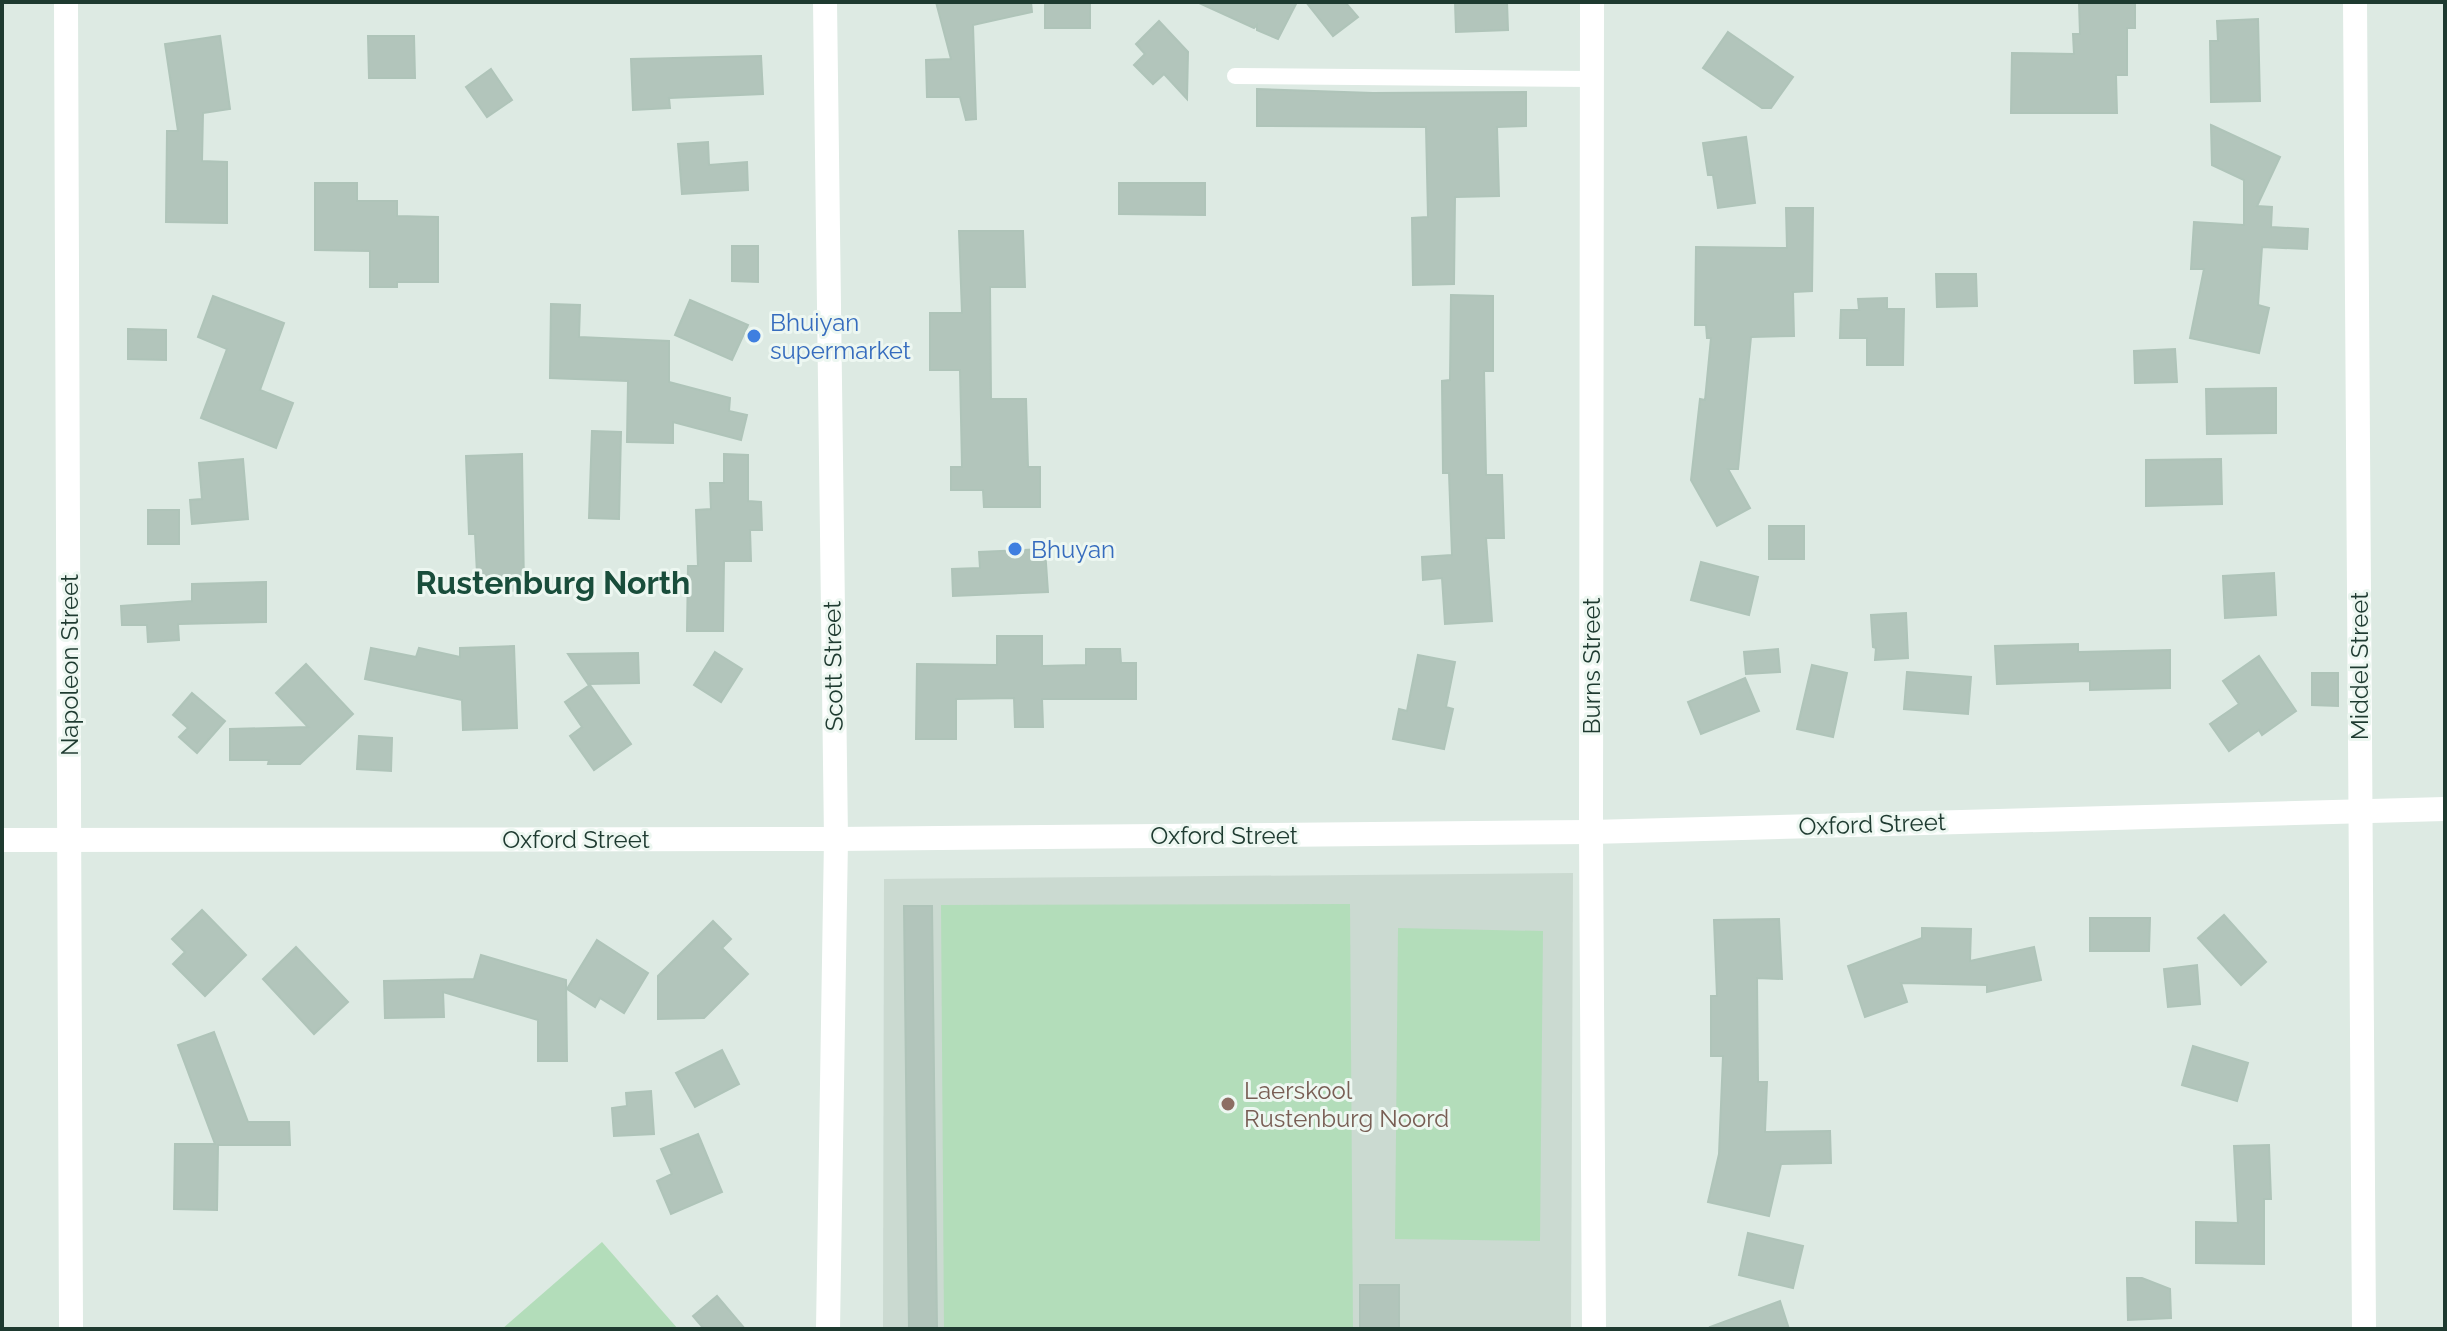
<svg xmlns="http://www.w3.org/2000/svg" width="2447" height="1331" font-family="Raleway,sans-serif">
<rect width="100%" height="100%" fill="#ddeae3"/>
<polygon fill="#cbdad1" points="1573,873 1571,1329 883,1329 884,879"/>
<g fill="#b3ddba">
<polygon points="1350,904 1353,1329 944,1329 941,905"/>
<polygon points="1398,928 1543,931 1540,1241 1395,1239"/>
<polygon points="602,1242 678,1329 502,1329"/>
</g>
<g fill="#b2c5bb" stroke="#afc4b9" stroke-width="2">
<polygon points="936,2 1031,2 1032,12 973,25 976,119 966,120 960,97 927,97 926,60 951,59"/>
<rect x="1045" y="2" width="45" height="26"/>
<polygon points="1197,2 1297,2 1278,39 1257,30 1257,25 1254,28"/>
<polygon points="1306,2 1345,2 1358,17 1333,36"/>
<polygon points="1455,2 1507,2 1508,30 1456,32"/>
<polygon points="2079,2 2135,2 2135,28 2127,28 2127,75 2116,75 2117,113 2011,113 2012,53 2074,54 2073,34 2080,34"/>
<polygon points="2258,19 2260,101 2211,102 2210,41 2218,41 2217,21"/>
<polygon points="1159,21 1188,52 1187,99 1164,74 1153,84 1134,65 1145,54 1136,44"/>
<polygon points="1728,32 1793,77 1771,108 1762,108 1703,68"/>
<polygon points="220,36 230,109 203,113 202,161 227,162 227,223 166,222 167,131 178,131 165,44"/>
<polygon points="368,36 414,36 415,78 369,78"/>
<polygon points="761,56 763,94 669,98 670,108 633,110 631,59"/>
<polygon points="491,69 512,100 487,117 466,87"/>
<polygon points="1257,89 1373,93 1526,92 1526,126 1497,127 1499,196 1455,197 1454,284 1413,285 1412,218 1428,217 1426,127 1257,126"/>
<polygon points="2211,125 2280,157 2257,206 2272,207 2271,227 2308,229 2307,249 2262,247 2258,305 2269,308 2259,353 2190,338 2204,269 2191,269 2194,222 2244,225 2244,180 2212,165"/>
<polygon points="1746,137 1755,203 1718,208 1713,175 1708,175 1703,143"/>
<polygon points="708,142 709,165 747,162 748,190 682,194 678,144"/>
<polygon points="315,183 357,183 357,201 397,201 397,216 438,217 438,282 397,282 397,287 370,287 370,251 315,250"/>
<polygon points="1119,183 1205,183 1205,215 1119,214"/>
<polygon points="1786,208 1813,208 1812,291 1793,292 1794,336 1751,337 1738,469 1728,469 1750,508 1717,526 1691,480 1700,399 1705,400 1711,338 1707,338 1706,325 1695,325 1696,247 1787,248"/>
<polygon points="959,231 1023,231 1025,287 990,287 991,399 1026,399 1028,467 1040,467 1040,507 984,507 983,490 951,490 951,467 962,467 960,370 930,370 930,313 962,313"/>
<polygon points="732,246 758,246 758,282 732,281"/>
<polygon points="1936,274 1976,274 1977,306 1937,307"/>
<polygon points="1451,295 1493,296 1493,371 1484,371 1486,475 1502,475 1504,538 1486,538 1492,621 1445,624 1442,578 1423,580 1422,557 1452,555 1449,473 1443,473 1442,381 1450,380"/>
<polygon points="213,296 284,323 260,390 293,403 276,448 201,418 227,349 198,337"/>
<polygon points="1887,298 1887,309 1904,309 1903,365 1867,365 1867,338 1840,338 1841,310 1859,310 1858,299"/>
<polygon points="690,300 748,325 732,360 675,335"/>
<polygon points="551,304 580,305 579,337 669,341 669,382 730,398 729,411 747,415 741,440 673,422 673,443 627,442 628,381 550,378"/>
<polygon points="128,329 166,330 166,360 128,359"/>
<polygon points="2175,349 2177,382 2135,383 2134,351"/>
<polygon points="2276,388 2276,433 2207,434 2206,389"/>
<polygon points="592,431 621,432 619,519 589,518"/>
<polygon points="522,454 524,590 478,593 475,534 469,534 466,456"/>
<polygon points="724,454 748,455 748,501 761,502 762,530 750,530 751,561 724,561 723,631 687,631 688,566 698,566 696,510 711,509 710,483 724,483"/>
<polygon points="243,459 248,519 192,524 190,500 202,499 199,463"/>
<polygon points="2221,459 2222,504 2146,506 2146,460"/>
<rect x="148" y="510" width="31" height="34"/>
<rect x="1769" y="526" width="35" height="33"/>
<polygon points="1045,549 1048,592 953,596 952,569 980,568 979,552"/>
<polygon points="1701,562 1758,577 1749,615 1691,600"/>
<polygon points="2274,573 2276,615 2225,618 2223,576"/>
<polygon points="266,582 266,622 178,624 179,640 148,642 147,625 122,625 121,606 192,601 192,584"/>
<polygon points="1906,613 1908,658 1875,660 1876,648 1873,647 1871,615"/>
<polygon points="997,636 1042,636 1042,666 1086,665 1086,649 1120,649 1121,663 1136,663 1136,699 1042,699 1043,727 1015,727 1014,698 956,699 956,739 916,739 917,664 997,665"/>
<polygon points="2078,644 2078,652 2170,650 2170,688 2090,690 2090,681 1997,684 1995,646"/>
<polygon points="514,646 517,728 463,730 462,700 365,679 371,648 416,657 419,648 460,657 460,648"/>
<polygon points="1778,649 1780,672 1746,674 1744,652"/>
<polygon points="715,652 742,669 721,702 694,685"/>
<polygon points="638,653 639,683 588,684 568,654"/>
<polygon points="1418,655 1455,662 1446,707 1453,709 1444,749 1393,739 1399,709 1407,711"/>
<polygon points="2259,656 2296,711 2262,735 2259,730 2229,751 2210,724 2239,704 2223,681"/>
<polygon points="306,664 353,714 300,764 268,764 269,760 230,760 230,729 308,727 276,693"/>
<polygon points="1812,665 1847,673 1833,737 1797,729"/>
<polygon points="1907,672 1971,677 1968,714 1904,709"/>
<polygon points="2312,673 2338,673 2338,706 2312,705"/>
<polygon points="1745,678 1759,711 1701,734 1688,702"/>
<polygon points="590,685 631,744 594,770 570,736 582,727 565,702"/>
<polygon points="192,693 225,721 197,753 179,737 188,728 173,715"/>
<polygon points="359,736 392,738 391,771 357,769"/>
<polygon points="904,906 932,906 937,1329 909,1329"/>
<polygon points="202,910 246,955 205,996 173,964 185,952 172,939"/>
<polygon points="2224,915 2266,962 2241,985 2198,938"/>
<polygon points="2090,918 2150,918 2149,951 2090,951"/>
<polygon points="1779,919 1782,979 1757,978 1758,1082 1767,1082 1765,1132 1830,1131 1831,1163 1781,1164 1769,1216 1708,1202 1719,1154 1723,1056 1711,1056 1711,996 1717,996 1714,920"/>
<polygon points="713,921 731,939 722,948 748,974 704,1018 658,1019 658,976"/>
<polygon points="1922,928 1971,929 1970,961 2034,947 2041,980 1987,992 1987,985 1901,983 1907,1002 1865,1017 1848,966 1922,938"/>
<polygon points="597,940 648,973 624,1013 600,998 595,1007 567,989"/>
<polygon points="296,947 348,1002 314,1034 263,979"/>
<polygon points="481,955 566,980 567,1061 538,1061 538,1020 443,992 444,1017 385,1018 384,981 474,979"/>
<polygon points="2197,965 2200,1004 2168,1007 2164,969"/>
<polygon points="214,1032 248,1122 289,1122 290,1145 218,1145 217,1210 174,1209 175,1144 215,1144 178,1045"/>
<polygon points="2193,1046 2248,1063 2237,1101 2182,1085"/>
<polygon points="722,1050 739,1084 695,1107 676,1073"/>
<polygon points="651,1091 654,1134 614,1136 612,1108 627,1106 626,1093"/>
<polygon points="698,1134 722,1192 671,1214 657,1181 672,1174 661,1149"/>
<polygon points="2269,1145 2271,1199 2264,1199 2264,1264 2196,1263 2196,1222 2238,1223 2234,1146"/>
<polygon points="1748,1233 1803,1246 1793,1288 1739,1275"/>
<polygon points="2127,1278 2142,1278 2170,1289 2171,1318 2128,1320"/>
<rect x="1360" y="1285" width="39" height="44"/>
<polygon points="717,1296 745,1329 704,1329 693,1316"/>
<polygon points="1780,1301 1789,1329 1711,1329 1710,1327"/>
</g>
<g fill="none" stroke-linecap="round" stroke-linejoin="round">
<polyline stroke="#fff" stroke-width="16" points="1235,76 1592,79"/>
<g stroke="#fff" stroke-width="24">
<polyline points="66,2 71,1329"/>
<polyline points="825,2 836,839 828,1329"/>
<polyline points="1592,2 1591,832 1594,1329"/>
<polyline points="2355,2 2364,1329"/>
<polyline points="2,840 836,839 1591,832 2445,809"/>
</g>
</g>
<g fill="#3f7fe0" stroke="#edf7f1" stroke-width="3">
<circle cx="754" cy="336" r="8"/>
<circle cx="1015" cy="549" r="8"/>
</g>
<circle fill="#8d6e63" stroke="#edf7f1" stroke-width="3" cx="1228" cy="1104" r="8"/>
<g text-anchor="middle" dominant-baseline="central" stroke-width="6" stroke-linejoin="round" paint-order="stroke">
<g font-size="24" fill="#366cbe" stroke="#edf7f1" text-anchor="start">
<text x="770" y="322">Bhuiyan<tspan x="770" dy="28">supermarket</tspan></text>
<text x="1031" y="549">Bhuyan</text>
</g>
<g font-size="24" fill="#1e3a30" stroke="#edf7f1">
<text transform="translate(69 665) rotate(-90)">Napoleon Street</text>
<text transform="translate(833 666) rotate(-91)">Scott Street</text>
<text transform="translate(1591 666) rotate(-90)">Burns Street</text>
<text transform="translate(2359 666) rotate(-90)">Middel Street</text>
<text transform="translate(1872 824) rotate(-2)">Oxford Street</text>
<text x="1224" y="835">Oxford Street</text>
<text x="576" y="839">Oxford Street</text>
</g>
<g font-size="24" fill="#785e54" stroke="#edf7f1" text-anchor="start">
<text x="1244" y="1090">Laerskool<tspan x="1244" dy="28">Rustenburg Noord</tspan></text>
</g>
<g font-size="32" font-weight="bold" fill="#194d3b" stroke="#edf7f1">
<text x="553" y="582">Rustenburg North</text>
</g>
</g>
<rect width="2447" height="1331" fill="none" stroke="#1e3a30" stroke-width="8"/>
</svg>
